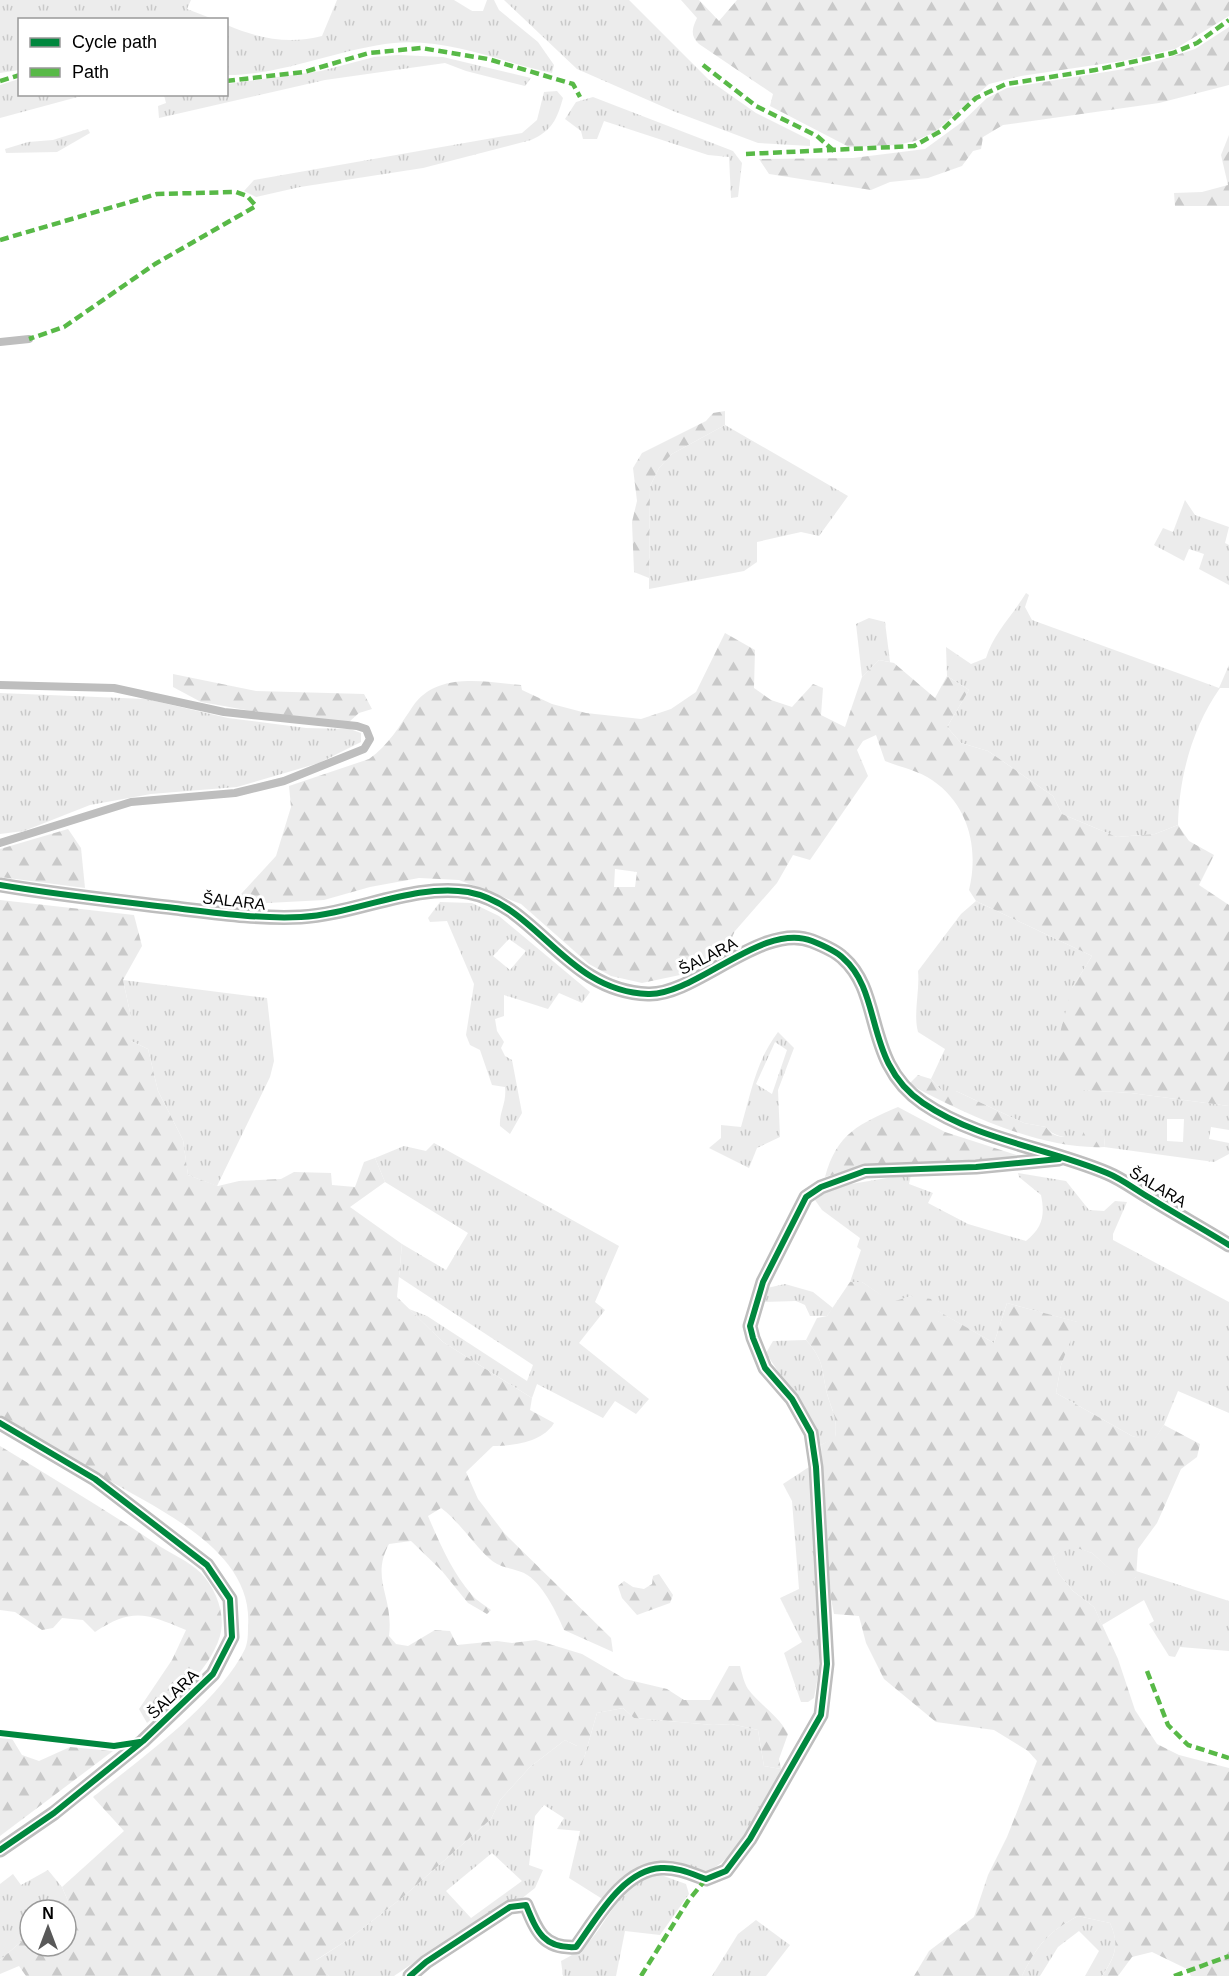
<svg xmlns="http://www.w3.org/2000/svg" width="1229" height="1976" font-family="Arial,sans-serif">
<defs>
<pattern id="grass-tufts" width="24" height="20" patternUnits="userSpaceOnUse" patternTransform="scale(1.5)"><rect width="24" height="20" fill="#ececec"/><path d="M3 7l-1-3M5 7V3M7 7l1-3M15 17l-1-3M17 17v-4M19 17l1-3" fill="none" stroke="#c9c9c9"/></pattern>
<pattern id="forest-firs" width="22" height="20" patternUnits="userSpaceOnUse" patternTransform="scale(1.5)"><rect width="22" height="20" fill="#ececec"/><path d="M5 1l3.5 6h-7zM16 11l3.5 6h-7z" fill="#c9c9c9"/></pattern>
</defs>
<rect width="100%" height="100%" fill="#fff"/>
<g fill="url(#grass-tufts)" fill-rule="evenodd">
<polygon points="0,0 191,0 187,9 213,19 20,20 19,70 0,73"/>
<path d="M337 0H454L472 11H483L487 0H494L499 10 538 42 554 65 552 73C501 62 448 38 394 43 337 49 284 75 227 75V25C257 38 289 45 322 36Z"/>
<polygon points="504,0 629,0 709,80 756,113 810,140 810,146 758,143 673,111 577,69"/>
<polygon points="398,55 443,57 531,78 525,86 466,71 445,63 325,80 159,118 158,106 166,103 164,95 226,94 227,84 321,71 374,57"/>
<polygon points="19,79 20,94 85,95 0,118 0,85"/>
<path d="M557 91 563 98C557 119 552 131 531 140L423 168 300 187 256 197 244 191 254 180 522 133 537 120 544 92Z"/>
<polygon points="593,97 733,151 742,163 738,197 731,198 729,157 708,155 604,121 597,139 583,139 581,131 565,119 576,102"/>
<polygon points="88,129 90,133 57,152 6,153 5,149 28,142 53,140"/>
<polygon points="725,425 848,496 819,536 801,532 757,542 757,562 744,571 649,589 650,486 659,468 672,454"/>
<polygon points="1185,500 1195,515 1229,527 1225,543 1229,545 1229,585 1199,569 1204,554 1189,549 1184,561 1154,545 1163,528 1173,532"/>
<path d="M1026 593 1029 595 1025 607 1032 620 1219 688 1229 665V688H1220C1192 728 1179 777 1178 825L1155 834 1117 837 1062 814 1053 796 988 751 961 743 947 727 969 690 947 676 946 647 971 664 986 658C993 634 1013 615 1026 593Z"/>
<polygon points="869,618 885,622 890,662 879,660 862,677 856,624"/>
<polygon points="0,693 146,699 228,718 306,728 350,729 361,733 361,742 319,763 237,787 151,794 90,805 24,831 0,834"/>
<path d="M976 901 1092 956 1072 988 1082 1090 1131 1093 1229 1106V1130L1211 1127 1209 1139 1229 1143V1154L1214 1162 1104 1147 1105 1137C1087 1136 1057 1143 1046 1127L1024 1123 956 1091H942L931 1079 945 1049 918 1032C913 1013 920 991 918 971L961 914ZM1167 1119H1184L1183 1142 1167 1141Z"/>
<path d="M440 902 472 903 499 916 590 992 582 1003 559 993 548 1009 504 995V1016L495 1019 497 1031 504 1042 501 1048 505 1056 512 1060 522 1113 510 1134 500 1126C499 1112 507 1103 505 1087L492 1085 480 1050 470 1045 466 1035 474 984 447 921 430 922 428 918ZM509 939 526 951 510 970 493 956Z"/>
<polygon points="123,980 267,998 274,1061 270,1077 217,1186 188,1175 183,1140 158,1091 148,1049 131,1041 131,1017"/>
<path d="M778 1032 794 1048 778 1090 780 1137 757 1148 749 1168 709 1148 721 1138V1125L741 1127C751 1093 756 1061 778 1032ZM775 1042 787 1050 772 1094 756 1084Z"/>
<polygon points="434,1143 619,1246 595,1302 605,1310 579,1343 649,1399 636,1414 615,1401 603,1418 537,1384 532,1398 443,1342 409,1309 427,1316 527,1381 533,1365 399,1277 402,1244 446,1270 468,1233 385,1182 375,1158 404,1146 426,1151"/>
<path d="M1018 1173 1066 1181 1089 1210 1104 1211 1115 1201 1127 1202 1113 1234V1240L1229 1302V1413L1178 1391 1164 1425 1153 1442 1132 1436 1056 1393 1061 1365 1077 1322 1007 1303 994 1343 911 1296 892 1303 862 1282H850L861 1250 857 1247 860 1238 822 1210 815 1200 833 1187 911 1174 909 1184 933 1193 928 1203 968 1224 1026 1241C1043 1227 1045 1215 1041 1195L1019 1177Z"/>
<polygon points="785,1284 813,1292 833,1308 827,1316 810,1316 805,1305 796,1301 763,1302 767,1288"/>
<path d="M806 1340C826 1362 821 1372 828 1397 833 1413 838 1420 835 1438L821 1445 810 1421 766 1353 773 1341Z"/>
<polygon points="809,1467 819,1616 819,1671 814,1698 808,1702 801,1702 784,1653 802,1642 780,1598 799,1589 792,1501 783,1484"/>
<polygon points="1068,1544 1092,1553 1127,1584 1136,1577 1136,1571 1229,1601 1229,1651 1180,1647 1175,1657 1169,1656 1149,1624 1154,1621 1144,1600 1102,1625 1094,1607 1073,1591 1059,1574 1053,1557"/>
<path d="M623 1708 634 1718 713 1725 731 1724 758 1730 764 1766 781 1769C774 1795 732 1869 703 1872L635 1869 622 1877 604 1900 569 1878 580 1831 557 1829 564 1818 544 1805 535 1816 529 1865 543 1870 535 1888 516 1903 497 1909 474 1922 394 1976H329L315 1961 349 1939 403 1897 491 1819 500 1800 530 1767 565 1740 577 1746 582 1765 597 1713ZM492 1853 522 1881 471 1918 446 1891Z"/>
<polygon points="48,1870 62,1887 68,1901 57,1910 30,1910 30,1934 0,1960 0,1884 13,1874 21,1885"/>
<path d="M661 1875 686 1884 689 1894 660 1935 625 1931 616 1976H563L561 1961C570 1956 578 1952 585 1946 611 1920 620 1879 661 1875Z"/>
<path d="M1078 1916 1110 1923C1120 1945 1115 1957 1102 1976H1085L1099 1951 1079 1931 1058 1947 1040 1976H1022C1038 1944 1047 1933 1078 1916Z"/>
<polygon points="756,1920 790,1945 766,1976 712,1976 738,1934"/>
</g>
<g fill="url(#forest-firs)" fill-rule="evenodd">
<path d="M681 0H699L719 21 737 0H1229V16L1175 49 1122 61 1021 76 989 84 935 132 915 141 897 145 849 147 770 106 773 94 699 44C690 36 692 28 697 18Z"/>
<polygon points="1229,27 1229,85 1159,103 1003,125 983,137 981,149 973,151 962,166 928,178 890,182 871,190 769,174 759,159 853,158 925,149 962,122 987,98 1007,88 1124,69 1161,60 1195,49"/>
<polygon points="1229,135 1229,206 1175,206 1174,193 1202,192 1228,185 1221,155"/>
<polygon points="725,411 725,425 672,454 659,468 650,486 649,578 634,572 632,522 637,501 633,468 642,453 706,421 713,413"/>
<path d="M725 633 755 650 754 688 771 700 792 707 813 684 823 688 821 715 845 727 862 677 879 660 894 663 935 698 947 676 969 690 947 727 961 743 988 751 1053 796 1062 814 1117 837 1155 834 1178 825 1189 841 1214 855 1199 885 1229 905V1106L1131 1093 1081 1090 1063 1076 1058 1060 1061 1029 1072 988 1092 956 976 901 969 890C979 849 969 805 932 780 919 771 900 767 885 761L876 735 863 741 857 750 868 776 810 860 793 855 777 883 735 931 725 952 680 975 642 983 611 976 589 964 521 904 459 880 419 878 370 887 324 900 231 905 276 856 291 807 289 786 369 759C389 745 400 725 413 706 437 671 486 682 521 685L522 690 552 704 586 713 641 719 671 709 696 692ZM615 869 637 872 635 887H614Z"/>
<polygon points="173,674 256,691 364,694 372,709 359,713 349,722 258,712 201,702 173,687"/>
<polygon points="68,829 81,848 85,888 0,877 0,849"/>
<path d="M0 900 134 915 142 946 123 980 131 1017V1041L148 1049 158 1091 183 1140 188 1175 218 1186 239 1181 281 1179 294 1172 331 1173 332 1185 355 1187 364 1162 375 1158 385 1182 350 1207 402 1244 397 1297 443 1342 532 1398 530 1410 554 1423C543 1442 513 1446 493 1446L466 1472 478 1499 505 1534 611 1638 613 1652 564 1630C557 1613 542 1582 524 1573 512 1568 500 1568 490 1559 472 1543 460 1522 441 1508L428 1516C440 1544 452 1572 472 1595 477 1601 485 1605 491 1610L487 1614 468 1603 442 1571 411 1541 389 1544C370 1579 394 1597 389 1636L396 1644 408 1646 435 1630 450 1631 457 1645 497 1641 512 1643 536 1640 582 1654 625 1679 667 1689 684 1700H710L729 1666H740C742 1673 744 1683 748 1689 761 1706 778 1715 788 1734L779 1759 781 1769 764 1766 758 1730 731 1724 713 1725 634 1718 623 1708 597 1713 582 1765 573 1768 577 1746 565 1740 530 1767 500 1800 491 1819 403 1897 349 1939 316 1960 329 1976H26L19 1966 0 1974V1960L30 1934V1946H66V1910H57L68 1901 62 1887 124 1831 93 1797C141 1758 218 1704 245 1649 248 1642 248 1634 248 1626 254 1550 157 1509 101 1476 67 1456 34 1435 0 1415Z"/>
<path d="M918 1075 931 1079 942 1091H956L1024 1123 1046 1127C1054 1140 1068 1137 1082 1136L1086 1126 1092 1125 1101 1129 1105 1137 1104 1147C1042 1150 964 1114 909 1084Z"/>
<path d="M898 1107 945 1132 1026 1158 860 1167 825 1177C837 1133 859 1124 898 1107Z"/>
<path d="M850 1282H862L892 1302 911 1296 931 1299 938 1311 994 1343 1007 1303 1078 1322 1061 1365 1056 1393 1132 1436 1153 1441 1164 1425 1200 1444 1197 1457 1181 1469 1157 1523 1138 1549 1136 1577 1127 1585 1092 1553 1068 1545 1053 1557 1059 1574 1073 1591 1094 1607 1118 1659 1135 1710 1157 1744 1179 1755 1229 1768V1976H1191L1187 1969 1152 1952 1132 1957 1118 1976H1102C1115 1957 1120 1945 1110 1923L1078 1916C1047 1933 1038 1944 1022 1976H914L929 1951 974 1917 988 1875 1007 1837 1037 1761 1028 1751 994 1730 936 1722 884 1679 866 1643 859 1616 834 1614 831 1599 821 1445 835 1437C838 1420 833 1413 828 1397 821 1372 826 1362 806 1340L817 1318 827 1316Z"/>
<path d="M0 1446C52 1478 105 1509 155 1543 169 1553 189 1561 201 1573 216 1589 226 1614 220 1636 209 1672 174 1699 147 1723L139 1709 172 1660 186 1630C147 1614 133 1607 95 1632L83 1620 62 1618 53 1628 42 1630 15 1612 0 1610Z"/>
<polygon points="659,1574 673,1595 670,1603 637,1615 622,1598 618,1586 624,1581 633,1587 644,1589 652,1584 653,1576"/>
<polygon points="0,1736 11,1737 22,1755 39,1761 70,1747 113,1751 0,1836"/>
</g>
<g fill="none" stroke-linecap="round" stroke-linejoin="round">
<g stroke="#bebebe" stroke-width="8">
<polyline points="0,342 29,339"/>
<polyline points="0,685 114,688 224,712 357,726 366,729 370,739 364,749 284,781 235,793 131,802 0,843"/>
</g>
<g stroke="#bebebe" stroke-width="15">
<path d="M0 885C58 895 116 901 175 908 217 913 259 919 301 917 355 914 415 883 468 892 538 905 565 991 648 994 695 996 763 921 812 941 822 945 836 951 843 958 884 994 863 1062 923 1103 977 1140 1048 1148 1107 1173 1122 1179 1136 1190 1150 1198 1176 1214 1203 1229 1229 1245"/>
<polyline points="0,1423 95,1479 207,1565 230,1599 232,1637 213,1674 143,1741 54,1813 0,1850"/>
<path d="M410 1976 426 1962 510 1907 526 1905C537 1932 544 1949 576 1947 596 1920 622 1870 661 1868 677 1867 692 1874 706 1879L726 1871 750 1839 821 1715 827 1664 816 1467 811 1433 792 1399 765 1368 753 1338 750 1326 763 1282 806 1197 821 1187 865 1171 976 1167 1059 1159"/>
</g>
<g stroke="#58b947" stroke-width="4.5" stroke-dasharray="9 4.5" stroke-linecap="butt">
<polyline points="703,65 756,106 817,136 835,152"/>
<polyline points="0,81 20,75"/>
<polyline points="226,81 304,72 369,53 421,48 488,59 573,84 580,97"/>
<polyline points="746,154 914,146 941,131 976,98 1006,84 1095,70 1173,53 1197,43 1229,20"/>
<polyline points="0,240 157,194 236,192 247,196 256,206 155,264 64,327 29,339"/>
<polyline points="1147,1671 1168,1725 1188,1745 1229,1758"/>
<polyline points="641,1976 688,1901 706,1879"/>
<polyline points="1174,1976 1229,1956"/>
</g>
<defs>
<g id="cycleway">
<path d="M0 885C58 895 116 901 175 908 217 913 259 919 301 917 355 914 415 883 468 892 538 905 565 991 648 994 695 996 763 921 812 941 822 945 836 951 843 958 884 994 863 1062 923 1103 977 1140 1048 1148 1107 1173 1122 1179 1136 1190 1150 1198 1176 1214 1203 1229 1229 1245"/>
<polyline points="0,1423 95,1479 207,1565 230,1599 232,1637 213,1674 143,1741 54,1813 0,1850"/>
<polyline points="0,1733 114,1746 140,1742"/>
<path d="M410 1976 426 1962 510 1907 526 1905C537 1932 544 1949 576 1947 596 1920 622 1870 661 1868 677 1867 692 1874 706 1879L726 1871 750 1839 821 1715 827 1664 816 1467 811 1433 792 1399 765 1368 753 1338 750 1326 763 1282 806 1197 821 1187 865 1171 976 1167 1059 1159"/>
</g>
</defs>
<use href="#cycleway" stroke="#fff" stroke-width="10"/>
<use href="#cycleway" stroke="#00873e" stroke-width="6"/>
</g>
<g text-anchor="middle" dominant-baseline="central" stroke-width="6" stroke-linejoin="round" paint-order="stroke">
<g font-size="16" fill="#000" stroke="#fff">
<text transform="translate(234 901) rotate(6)">ŠALARA</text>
<text transform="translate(708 956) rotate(-27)">ŠALARA</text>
<text transform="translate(1158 1187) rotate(31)">ŠALARA</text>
<text transform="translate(173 1694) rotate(-44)">ŠALARA</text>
</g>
</g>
<rect x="18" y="18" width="210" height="78" fill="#ffffff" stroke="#999999" stroke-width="1.5"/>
<rect x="30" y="38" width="30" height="9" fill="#00873e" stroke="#999999" stroke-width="1.5"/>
<text x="72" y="48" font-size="18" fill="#000000">Cycle path</text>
<rect x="30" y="68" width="30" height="9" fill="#58b947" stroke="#999999" stroke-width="1.5"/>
<text x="72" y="78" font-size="18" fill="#000000">Path</text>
<g transform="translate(48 1928)"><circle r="28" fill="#ffffff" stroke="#999999" stroke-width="1.5"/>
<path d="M0-4.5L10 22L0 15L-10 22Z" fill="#595959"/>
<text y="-9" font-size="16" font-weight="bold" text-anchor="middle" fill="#000000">N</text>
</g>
</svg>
